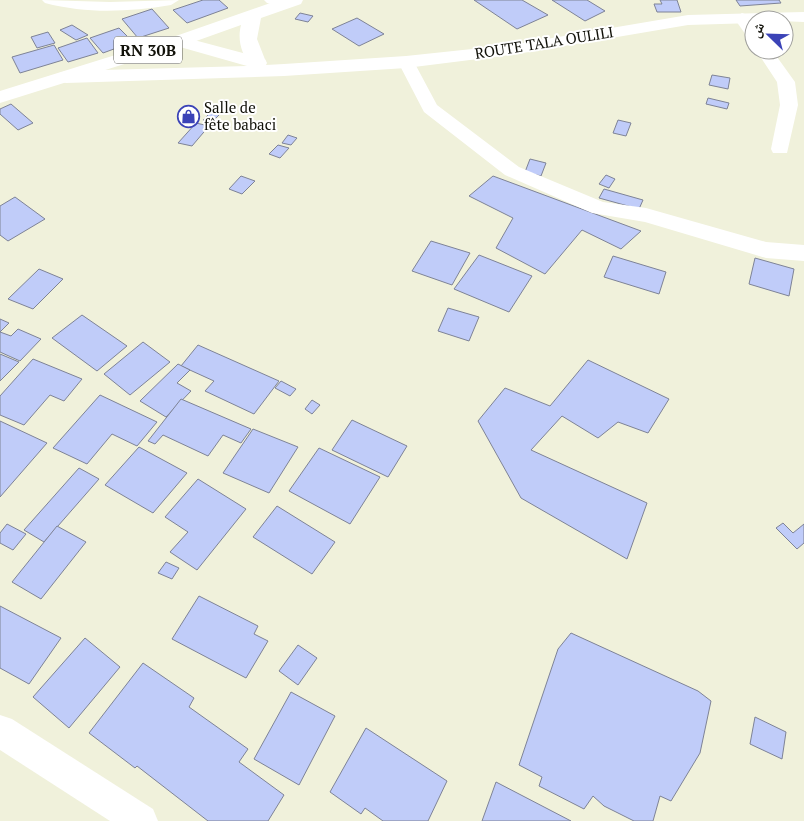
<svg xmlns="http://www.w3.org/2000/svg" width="804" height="821" font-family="'PT Serif','Noto Naskh Arabic',serif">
<rect width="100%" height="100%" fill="#f0f1db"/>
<g fill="#c0ccf9" stroke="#7e8396">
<polygon points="203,0 219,0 228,8 187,23 173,10"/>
<polygon points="474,0 522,0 548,15 517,29"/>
<polygon points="552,0 587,0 605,11 585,21"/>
<polygon points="660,0 677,0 681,12 657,12 654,4 662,4"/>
<polygon points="736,0 779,0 781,3 740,6"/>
<polygon points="152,9 169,28 138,38 122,19"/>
<polygon points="300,13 313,16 308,22 295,19"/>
<polygon points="357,18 384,34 359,46 332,29"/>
<polygon points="72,25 88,35 76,40 60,30"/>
<polygon points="119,28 133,42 103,53 90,38"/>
<polygon points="48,32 55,43 37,48 31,37"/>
<polygon points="87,38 98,53 68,62 58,48"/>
<polygon points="54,45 63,60 20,73 12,57"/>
<polygon points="712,75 730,78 728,89 709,85"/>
<polygon points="708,98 729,103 727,109 706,104"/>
<polygon points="11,104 33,123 18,130 0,114 0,109"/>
<polygon points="213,110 221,113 211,123 203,120"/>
<polygon points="618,120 631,123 626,136 613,133"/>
<polygon points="196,123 209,126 192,146 178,143"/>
<polygon points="288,135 297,138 291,145 282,143"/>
<polygon points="278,145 289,148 280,158 269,154"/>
<polygon points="530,159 546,163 541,176 525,172"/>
<polygon points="606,175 615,179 609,188 599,184"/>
<polygon points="241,176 255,181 242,194 229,189"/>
<polygon points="493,176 641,231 621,249 582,230 545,274 496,248 513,218 469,196"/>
<polygon points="604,189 643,200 639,209 599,198"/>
<polygon points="15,197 45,219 8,241 0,235 0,206"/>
<polygon points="431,241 470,253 452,285 412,271"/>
<polygon points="479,255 532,276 509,312 454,289"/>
<polygon points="613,256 666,272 659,294 604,277"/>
<polygon points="755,258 794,269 789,296 749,284"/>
<polygon points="39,269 63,279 33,309 8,299"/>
<polygon points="448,308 479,317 469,341 438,331"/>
<polygon points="82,315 127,346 97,371 52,338"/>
<polygon points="0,319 9,323 0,332 11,336 18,329 41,339 20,361 0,352"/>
<polygon points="143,342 170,362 130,395 104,374"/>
<polygon points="198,345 279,381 254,414 205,391 214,381 181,366"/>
<polygon points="0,354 19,362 0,381"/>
<polygon points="33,359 82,379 64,401 50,395 24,425 0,415 0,396"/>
<polygon points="588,360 669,399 648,433 618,422 598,438 562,416 531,450 647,503 627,559 521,498 478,421 505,388 550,406"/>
<polygon points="178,364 190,370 177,383 191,391 166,417 140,401"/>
<polygon points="281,381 296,389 290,396 275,388"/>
<polygon points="100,395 157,422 137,446 112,434 87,464 53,448"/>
<polygon points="181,399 251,429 241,443 223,435 208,456 163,435 155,444 148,441"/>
<polygon points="312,400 320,405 312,414 305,409"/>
<polygon points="352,420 407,446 388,477 332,450"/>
<polygon points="0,421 47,443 0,497"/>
<polygon points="253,429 298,447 269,493 223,473"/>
<polygon points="139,447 187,473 153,513 105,485"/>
<polygon points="319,448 380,477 350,524 289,491"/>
<polygon points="79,468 99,479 44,542 24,530"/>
<polygon points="198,479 246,509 197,570 170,552 188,532 165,517"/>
<polygon points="277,506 335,542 312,574 253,537"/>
<polygon points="783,523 793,533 804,524 804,543 797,549 776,528"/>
<polygon points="7,524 26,534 13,550 0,543 0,533"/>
<polygon points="57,526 86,542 41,599 12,582"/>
<polygon points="166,562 179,568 172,579 158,573"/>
<polygon points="199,596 258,626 254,634 268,641 246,678 172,639"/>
<polygon points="0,606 61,638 29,684 0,668"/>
<polygon points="571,633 698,691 711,701 700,753 671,801 660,796 653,821 634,821 604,806 593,796 584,809 539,786 542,777 519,765 558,649"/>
<polygon points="85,638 120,667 69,728 33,697"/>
<polygon points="298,645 317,658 298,685 279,671"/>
<polygon points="143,663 194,698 189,707 248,749 239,762 284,795 268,821 208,821 137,766 135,768 89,733"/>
<polygon points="291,692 335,716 299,785 254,759"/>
<polygon points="755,717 786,732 782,759 750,744"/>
<polygon points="366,728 447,781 428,821 383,821 365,808 361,814 330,792"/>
<polygon points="496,782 571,821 482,821"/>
</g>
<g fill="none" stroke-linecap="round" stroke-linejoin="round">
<g fill="#fff" fill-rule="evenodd">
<path d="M42 0 110 2 179 0 171 5C128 12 87 14 45 3Z"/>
<polygon points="264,0 291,0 293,3 285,8 267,3"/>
<polygon points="742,13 748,15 754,24 754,40 748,38 734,18"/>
<polygon points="756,50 772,50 795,82 798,105 787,153 773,153 771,149 780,105 777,82"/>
<polygon points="406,57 412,58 414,62 437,105 519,167 603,202 646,208 766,242 804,245 804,261 766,258 645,222 592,213 505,175 424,112 398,62 400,58"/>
<polygon points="0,715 12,719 153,809 158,821 110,821 0,750"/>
</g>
<polygon fill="#fff" fill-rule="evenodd" points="804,12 804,22 754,20 754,23 688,25 511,55 406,68 284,76 66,83 59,81 57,77 59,73 66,71 247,66 173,45 170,41 173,37 179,36 265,59 267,63 266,65 284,64 406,56 511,45 688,15"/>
<path fill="#fff" fill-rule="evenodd" d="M279 0H303L301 4 261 18 257 39 266 62 264 66H250C242 53 237 41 241 25L185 45 0 103V91L173 37Z"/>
</g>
<defs>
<symbol id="shop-ring" viewBox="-11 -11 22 22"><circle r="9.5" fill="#fff" stroke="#3b43b7" stroke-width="1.5"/><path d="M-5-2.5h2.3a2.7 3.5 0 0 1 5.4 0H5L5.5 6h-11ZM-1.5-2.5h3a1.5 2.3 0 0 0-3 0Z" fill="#3b43b7"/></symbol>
</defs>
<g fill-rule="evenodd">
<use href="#shop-ring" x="176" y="104" width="25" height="25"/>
</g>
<g text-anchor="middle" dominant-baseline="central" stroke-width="4" stroke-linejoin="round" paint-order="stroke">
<g font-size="15" fill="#111109" stroke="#fff">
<text transform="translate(544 42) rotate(-9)">ROUTE TALA OULILI</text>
</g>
<g font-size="15" fill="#111109" stroke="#fff" text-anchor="start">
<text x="204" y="107">Salle de<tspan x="204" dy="17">fête babaci</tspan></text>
</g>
<rect fill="#fff" stroke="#585853" stroke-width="1" x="114" y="36.5" width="68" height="27" rx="4"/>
<g font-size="16" font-weight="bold" fill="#111109">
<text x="148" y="50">RN 30B</text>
</g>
</g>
<g transform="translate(769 35) rotate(293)"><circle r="24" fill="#ffffff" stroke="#a0a09d"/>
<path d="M0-4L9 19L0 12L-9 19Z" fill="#3b43b7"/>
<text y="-8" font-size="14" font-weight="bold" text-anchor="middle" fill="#111109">ش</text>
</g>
</svg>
